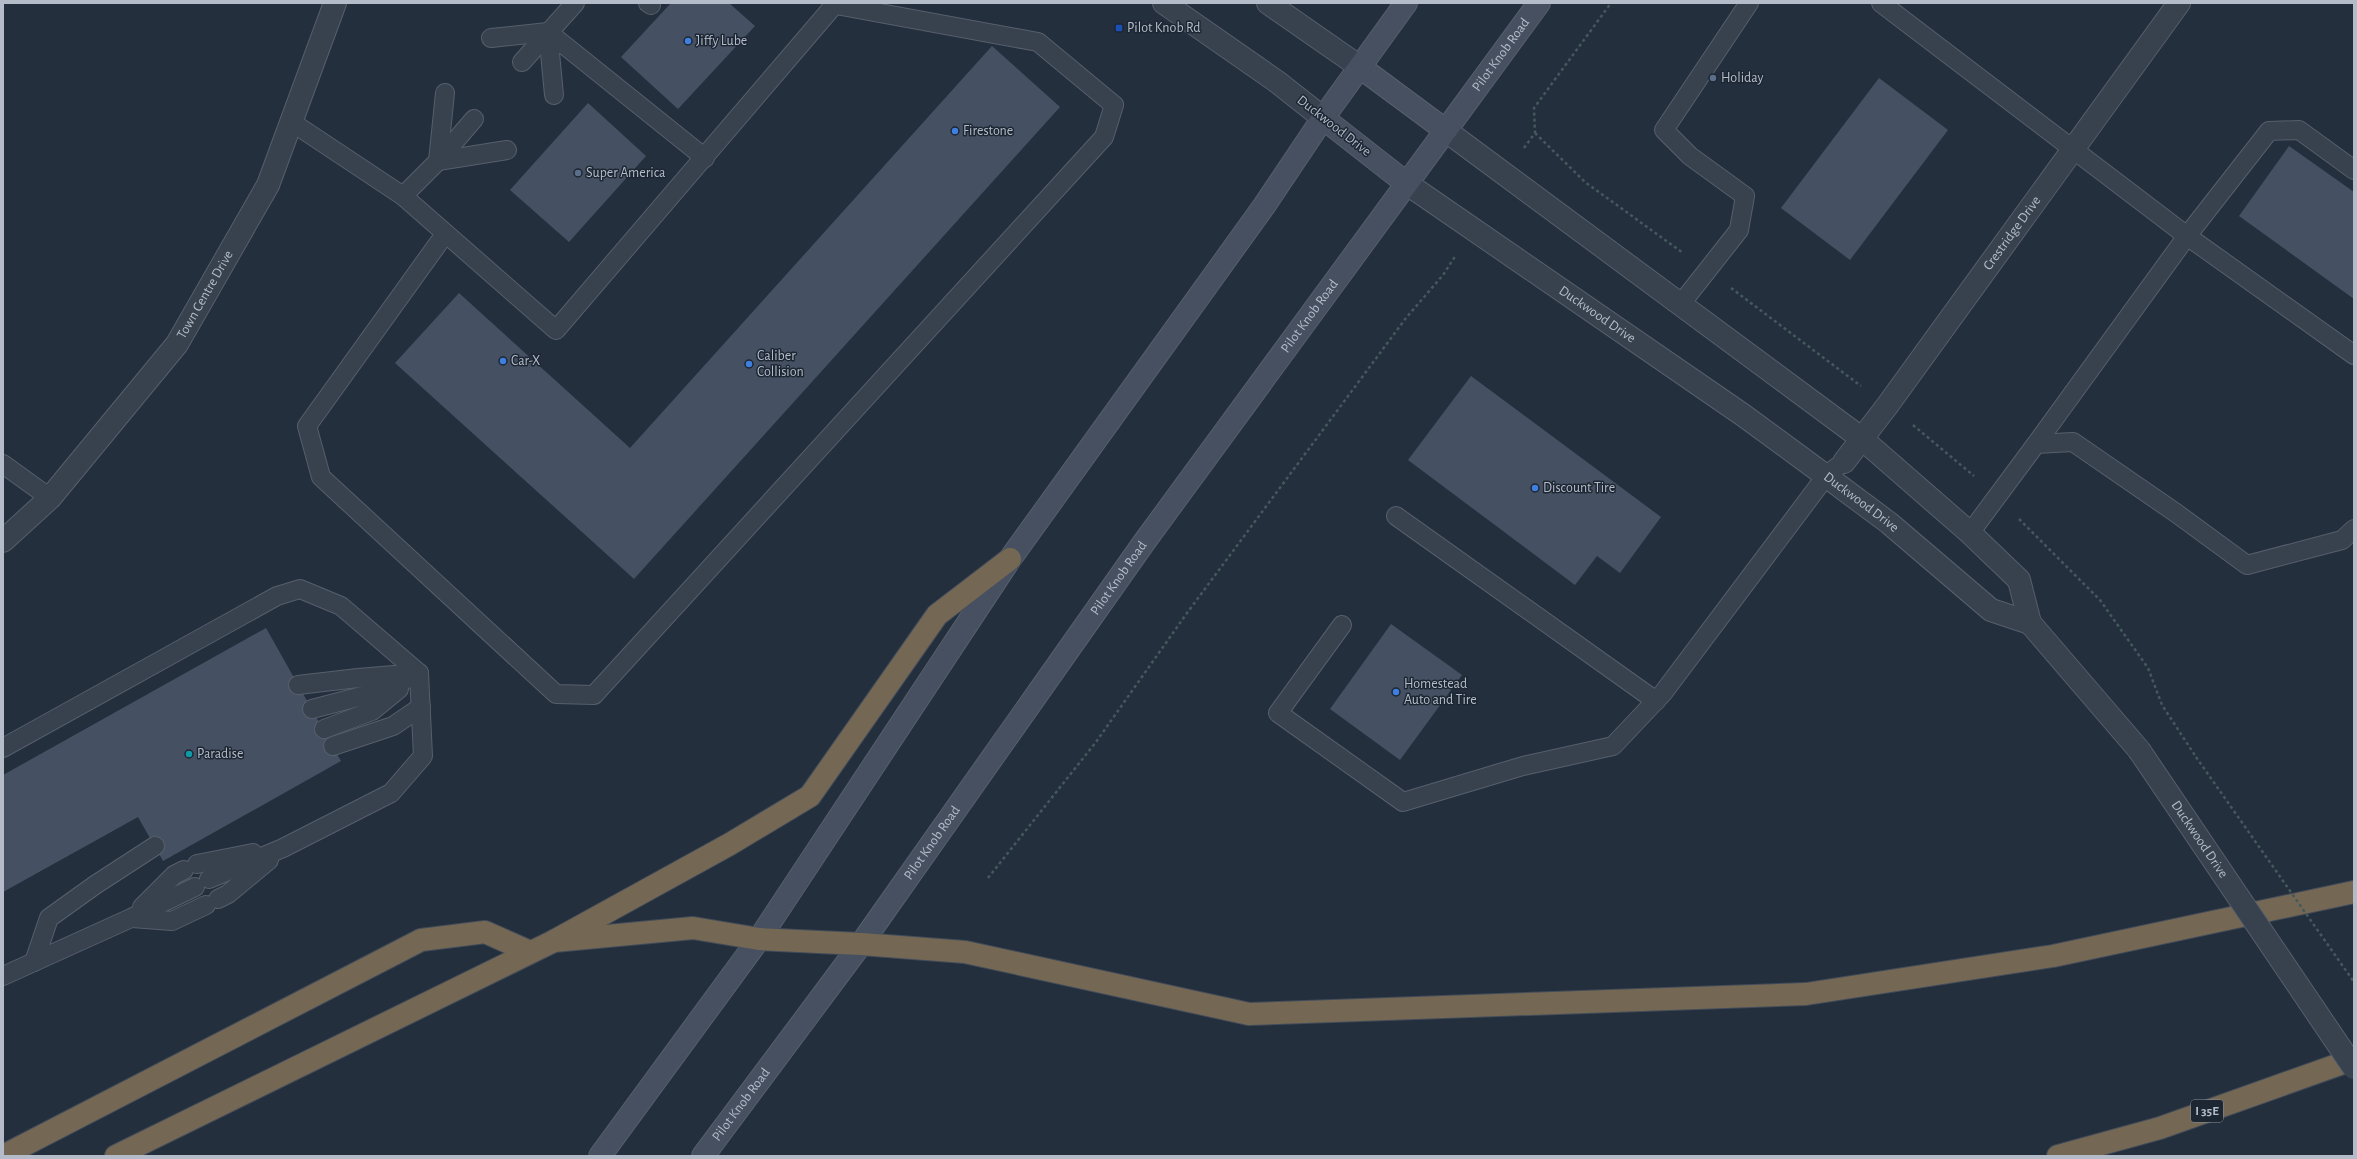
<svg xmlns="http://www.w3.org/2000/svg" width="2357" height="1159" font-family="'Alegreya Sans',sans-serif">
<rect width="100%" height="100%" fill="#242f3e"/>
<g fill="#455162">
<polygon points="671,3 729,3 755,26 678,109 621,57"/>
<polygon points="992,46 1060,107 634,579 395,363 459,293 630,448"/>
<polygon points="1879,78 1948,130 1850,260 1781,208"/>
<polygon points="588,103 646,156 569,242 510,190"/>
<polygon points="2289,146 2354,192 2354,299 2239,216"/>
<polygon points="1471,376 1661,517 1620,573 1597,556 1575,585 1408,460"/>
<polygon points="1391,624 1462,675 1400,760 1330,709"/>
<polygon points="266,628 341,761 163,861 138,817 3,892 3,775"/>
</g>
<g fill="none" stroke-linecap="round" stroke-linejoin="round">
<defs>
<g id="service">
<polyline points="648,3 651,5"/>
<polyline points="1881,3 2187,236 2269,131 2299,130 2354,170"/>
<polyline points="548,32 554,95"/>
<polyline points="491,38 548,32 705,158"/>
<polyline points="522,62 575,3"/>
<polyline points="445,93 438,161 507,150"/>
<polyline points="290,121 403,196 556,330 836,3"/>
<polyline points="403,196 438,161 474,119"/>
<polyline points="445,234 307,426 321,477 556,694 594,695 1104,137 1114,105 1038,42 836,5"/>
<polyline points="1680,305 1739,230 1745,196 1690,156 1664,130 1749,3"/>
<polyline points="2036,444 2187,236 2354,355"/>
<polyline points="3,464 50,498"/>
<polyline points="1396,516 1656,701"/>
<polyline points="1970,533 2036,444 2073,442 2176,513 2247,565 2342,540 2354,529"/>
<polyline points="1342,625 1278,713 1403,802 1523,766 1613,746 1663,693 1826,476 1837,467"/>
<polyline points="298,685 358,678 419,673"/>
<polyline points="312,709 381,691 409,678"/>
<polyline points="324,729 372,711 399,689"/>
<polyline points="333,746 393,726 421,707"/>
<polyline points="3,748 277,596 300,589 341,606 419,673 423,756 391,793 283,848 209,879"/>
<polyline points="197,864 253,853"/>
<polyline points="218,899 228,894 269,860"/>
<polyline points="142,907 174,875 184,870"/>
<polyline points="132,918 172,921 206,905"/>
<polyline points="34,962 49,918 95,885 155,846"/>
<polyline points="3,976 131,918 195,887"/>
</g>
<g id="minor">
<path id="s1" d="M1844 462 1887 406 2179 3"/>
</g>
<g id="tertiary">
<polyline points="1164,3 1276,81 1323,118"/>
<polyline points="1268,3 1360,67"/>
<polyline points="1445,130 1861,438 1970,533 2019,580 2030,623 2139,750"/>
<path id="s2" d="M1406 183 1743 415 1826 476 1889 523 1991 610 2030 623"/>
<path id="s3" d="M3 541 50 498 177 344 268 185 335 3"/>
</g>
<g id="secondary">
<polyline points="1360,67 1445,130"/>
<polyline points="1323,118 1406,183"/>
<polyline points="600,1156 759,939 1010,559 1264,206 1323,118 1406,3"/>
<path id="s4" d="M703 1156 861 944 1145 541 1539 3"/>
</g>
<g id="motorway">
<polyline points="554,941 693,928 759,939 861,944 965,952 1249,1014 1806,994 2053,956 2354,892"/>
<polyline points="3,1156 421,940 485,932 530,952"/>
<polyline points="116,1156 554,941 730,844 810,796 937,615 1010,559"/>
<polyline points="2058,1156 2160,1128 2354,1059"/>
</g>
</defs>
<use href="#service" stroke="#565f6c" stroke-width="20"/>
<use href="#minor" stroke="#565f6c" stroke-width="24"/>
<use href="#tertiary" stroke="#565f6c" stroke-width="24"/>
<use href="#secondary" stroke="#565f6c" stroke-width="24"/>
<use href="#motorway" stroke="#434c59" stroke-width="24"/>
<g stroke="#44595c" stroke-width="2.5" stroke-dasharray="3 3" stroke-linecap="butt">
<polyline points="1535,133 1585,182 1683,253"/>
<polyline points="1524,148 1535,133 1534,108 1611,3"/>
<polyline points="1731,288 1861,386"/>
<polyline points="1913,425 1974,476"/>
<polyline points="2019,519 2100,600 2148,668 2162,705 2196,757"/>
<polyline points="988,878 1096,742 1187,613 1406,318 1443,275 1456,255"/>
</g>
<use href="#service" stroke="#38414e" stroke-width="18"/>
<use href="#minor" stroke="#38414e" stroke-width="22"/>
<use href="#tertiary" stroke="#38414e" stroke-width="22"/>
<use href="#secondary" stroke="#465061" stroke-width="22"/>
<use href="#motorway" stroke="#746855" stroke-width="22"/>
<defs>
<g id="tertiary-bridge">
<path id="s5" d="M2139 750 2354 1068"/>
</g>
</defs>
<use href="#tertiary-bridge" stroke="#565f6c" stroke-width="24" stroke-linecap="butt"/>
<polyline stroke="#44595c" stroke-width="2.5" stroke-dasharray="3 3" stroke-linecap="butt" points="2196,757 2354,982"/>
<use href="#tertiary-bridge" stroke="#38414e" stroke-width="22"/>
</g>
<rect fill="#1a4fb4" stroke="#1d2633" stroke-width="1.5" x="1115" y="24" width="8" height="8" rx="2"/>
<g fill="#3f7fe0" stroke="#1d2633" stroke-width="1.5">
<circle cx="688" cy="41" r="4"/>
<circle cx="955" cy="131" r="4"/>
<circle cx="503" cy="361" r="4"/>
<circle cx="749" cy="364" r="4"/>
<circle cx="1535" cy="488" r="4"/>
<circle cx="1396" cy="692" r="4"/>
</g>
<g fill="#5c6f8a" stroke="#1d2633" stroke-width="1.5">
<circle cx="1713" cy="78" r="4"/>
<circle cx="578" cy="173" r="4"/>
</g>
<circle fill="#0f9aa8" stroke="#1d2633" stroke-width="1.5" cx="189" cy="754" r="4"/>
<g text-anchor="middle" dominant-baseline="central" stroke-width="3" stroke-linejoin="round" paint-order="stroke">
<rect fill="#1d2633" stroke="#878f9c" stroke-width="1" x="2191" y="1100" width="32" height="22" rx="3"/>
<g font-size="13" font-weight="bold" fill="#b4bcc9">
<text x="2207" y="1111">I 35E</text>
</g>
<g font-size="14" fill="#b4bcc9" stroke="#1d2633" text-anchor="start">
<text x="1127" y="28">Pilot Knob Rd</text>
<text x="696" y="41">Jiffy Lube</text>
<text x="1721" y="78">Holiday</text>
<text x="963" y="131">Firestone</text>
<text x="586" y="173">Super America</text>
<text x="757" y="356">Caliber<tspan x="757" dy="16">Collision</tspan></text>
<text x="511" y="361">Car-X</text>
<text x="1543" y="488">Discount Tire</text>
<text x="1404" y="684">Homestead<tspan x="1404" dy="16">Auto and Tire</tspan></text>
<text x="197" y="754">Paradise</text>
</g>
<g font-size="14" fill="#b4bcc9" stroke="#1d2633">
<text stroke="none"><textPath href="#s4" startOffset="1360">Pilot Knob Road</textPath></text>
<text transform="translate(1334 126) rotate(38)">Duckwood Drive</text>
<text stroke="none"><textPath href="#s1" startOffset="284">Crestridge Drive</textPath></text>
<text stroke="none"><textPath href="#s3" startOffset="320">Town Centre Drive</textPath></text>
<text stroke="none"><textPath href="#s2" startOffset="232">Duckwood Drive</textPath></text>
<text stroke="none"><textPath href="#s4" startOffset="1036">Pilot Knob Road</textPath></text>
<text stroke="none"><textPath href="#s2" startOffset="556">Duckwood Drive</textPath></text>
<text stroke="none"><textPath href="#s4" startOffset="712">Pilot Knob Road</textPath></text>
<text stroke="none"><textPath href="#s5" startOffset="108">Duckwood Drive</textPath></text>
<text stroke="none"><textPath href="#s4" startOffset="388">Pilot Knob Road</textPath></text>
<text stroke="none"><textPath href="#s4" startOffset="64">Pilot Knob Road</textPath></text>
</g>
</g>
<rect width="2357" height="1159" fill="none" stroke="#b4bcc9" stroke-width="8"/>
</svg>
